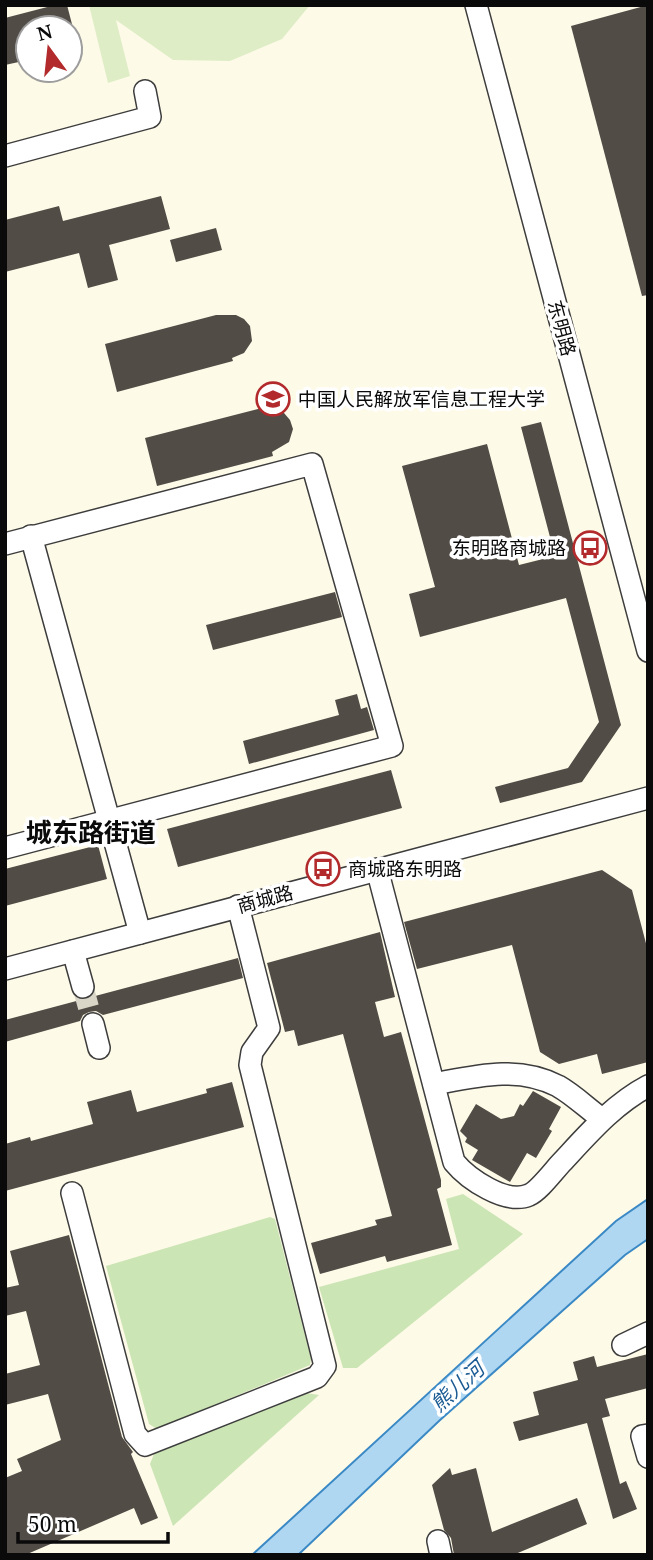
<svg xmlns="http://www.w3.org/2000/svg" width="653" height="1560" font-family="'Noto Serif','Noto Sans SC',serif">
<rect width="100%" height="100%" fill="#fefae8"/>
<g fill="#cce5b5">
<polygon points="463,1194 523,1234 357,1368 343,1368 319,1287 459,1249 446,1199"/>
<polygon points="270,1217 275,1219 311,1359 310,1365 157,1429 149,1424 106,1266"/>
<polygon points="306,1393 319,1395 173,1526 150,1464 154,1454"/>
</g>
<polygon fill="#deedc6" points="89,5 310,5 282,39 230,61 173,60 116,20 130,76 108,83"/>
<polygon fill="#b0d7f2" stroke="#3a89c5" stroke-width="2" points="648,1199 648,1239 625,1255 439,1421 298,1555 252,1555 616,1221"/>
<g fill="#524c47">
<polygon points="55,5 67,5 73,28 28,28 28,60 5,65 5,18"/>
<polygon points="648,5 648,295 642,296 571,26"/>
<polygon points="161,196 170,229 109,245 118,280 88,288 79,253 5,272 5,220 59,206 63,221"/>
<polygon points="216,228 222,250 176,262 170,240"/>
<polygon points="216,315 236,315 244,319 250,326 252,341 244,353 232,358 233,361 117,392 105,344"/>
<polygon points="258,409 276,409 284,413 290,420 293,429 289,442 272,452 273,456 157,486 145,438"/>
<polygon points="541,422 621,725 582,782 500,803 495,787 568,768 599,722 566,598 420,637 409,594 435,587 402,466 487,444 519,565 555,556 521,427"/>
<polygon points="335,592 342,617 213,650 206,625"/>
<polygon points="357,694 361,709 367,707 374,730 249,764 243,741 339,715 335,700"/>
<polygon points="391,770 402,808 178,867 167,829"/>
<polygon points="98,845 107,879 5,906 5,869"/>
<polygon points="602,870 632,890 648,951 648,1062 602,1074 597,1054 559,1064 540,1052 512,945 417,969 404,922"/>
<polygon points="380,932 395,997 375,1002 384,1037 401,1032 441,1180 441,1187 437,1189 452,1245 387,1262 385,1256 320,1274 311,1243 377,1225 375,1220 392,1216 343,1034 298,1046 294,1030 285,1032 267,963"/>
<polygon points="238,958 243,978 103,1015 96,1011 89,1012 83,1015 80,1021 5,1042 5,1020"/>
<polygon points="232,1082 244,1127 5,1191 5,1144 30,1137 31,1141 93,1124 87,1102 131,1090 137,1112 207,1093 206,1089"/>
<polygon points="533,1091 561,1107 549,1129 552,1131 536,1158 527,1153 510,1182 472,1160 478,1150 465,1142 467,1138 460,1131 476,1104 501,1119 514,1116 520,1104 523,1106"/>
<polygon points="69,1235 122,1437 133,1452 131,1454 158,1518 141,1525 134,1508 25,1555 5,1555 5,1478 22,1471 17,1459 61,1440 48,1394 5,1405 5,1374 40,1365 26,1311 5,1316 5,1288 19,1285 10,1251"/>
<polygon points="648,1354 648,1388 605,1399 610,1416 602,1418 620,1484 626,1481 637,1509 613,1519 587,1423 519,1441 513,1422 539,1415 533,1392 578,1380 573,1362 594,1356 597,1367"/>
<polygon points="450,1468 452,1475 476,1468 492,1532 577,1498 587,1524 513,1555 454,1555 451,1538 444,1530 432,1485"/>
</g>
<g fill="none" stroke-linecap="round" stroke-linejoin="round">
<polyline stroke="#d9d6c7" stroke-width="21" stroke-dasharray="21 10" stroke-linecap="butt" points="83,987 93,1024"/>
<defs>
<g id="minor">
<polyline points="476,5 648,651"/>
<polyline points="5,156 150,117 145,91"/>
<polyline points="31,536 140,933"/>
<polyline points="5,544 312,464 392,746 5,848"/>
<path d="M377 869 454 1162C468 1179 506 1205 529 1195 539 1191 555 1169 563 1161 589 1133 614 1104 648 1086"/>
<polyline points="73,951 83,987"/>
<polyline points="5,969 648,798"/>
<polyline points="93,1024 99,1048"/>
<path d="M434 1084C476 1076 518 1065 558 1086 574 1095 588 1109 602 1119"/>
<polyline points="72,1193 135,1434 145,1445 317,1377 325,1366 250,1065 252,1052 269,1028 238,906"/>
<polyline points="623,1345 648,1333"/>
<polyline points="648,1435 642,1436 648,1457"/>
<polyline points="438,1541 441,1555"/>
</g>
</defs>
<use href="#minor" stroke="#3d3d3d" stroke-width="24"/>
<use href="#minor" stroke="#fff" stroke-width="21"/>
</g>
<defs>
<symbol id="university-ring" viewBox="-11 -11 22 22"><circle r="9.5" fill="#fff" stroke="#b22a2c" stroke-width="1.5"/><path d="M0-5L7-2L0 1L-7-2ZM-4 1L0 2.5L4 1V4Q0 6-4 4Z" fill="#b22a2c"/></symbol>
<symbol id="bus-ring" viewBox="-11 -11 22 22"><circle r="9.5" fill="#fff" stroke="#b22a2c" stroke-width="1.5"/><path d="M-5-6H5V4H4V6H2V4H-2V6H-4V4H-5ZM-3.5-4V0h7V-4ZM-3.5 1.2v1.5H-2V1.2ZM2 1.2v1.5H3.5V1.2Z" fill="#b22a2c"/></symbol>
</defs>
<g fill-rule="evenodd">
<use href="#university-ring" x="254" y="380" width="38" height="38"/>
<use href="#bus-ring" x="571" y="529" width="38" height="38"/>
<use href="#bus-ring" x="304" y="850" width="38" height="38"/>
</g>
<g text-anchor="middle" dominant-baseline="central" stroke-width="7" stroke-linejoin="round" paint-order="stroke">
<g font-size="19" fill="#0a0a0a" stroke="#fff">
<text transform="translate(562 328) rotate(75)">东明路</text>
<text transform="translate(265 899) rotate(-15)">商城路</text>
</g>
<g font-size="19" fill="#0a0a0a" stroke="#fff" text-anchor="start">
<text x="298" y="399">中国人民解放军信息工程大学</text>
<text x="566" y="548" text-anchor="end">东明路商城路</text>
<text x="348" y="869">商城路东明路</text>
</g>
<g font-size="21" font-style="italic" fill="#1b5b94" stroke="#fff">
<text transform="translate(457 1386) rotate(-42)">熊儿河</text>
</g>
<g font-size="26" font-weight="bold" fill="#0a0a0a" stroke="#fff">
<text x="91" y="832">城东路街道</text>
</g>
</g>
<rect width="653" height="1560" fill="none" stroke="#0a0a0a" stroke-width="14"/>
<g transform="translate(49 49) rotate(345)"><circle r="33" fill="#ffffff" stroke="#9d9d9d" stroke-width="2"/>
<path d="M0-5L12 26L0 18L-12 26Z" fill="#b22a2c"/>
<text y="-10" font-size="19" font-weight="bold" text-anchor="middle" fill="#0a0a0a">N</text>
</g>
<path d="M18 1532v10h150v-10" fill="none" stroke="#0a0a0a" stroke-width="3.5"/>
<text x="28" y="1532" font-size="21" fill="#0a0a0a" stroke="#ffffff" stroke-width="5" paint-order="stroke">50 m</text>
</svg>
